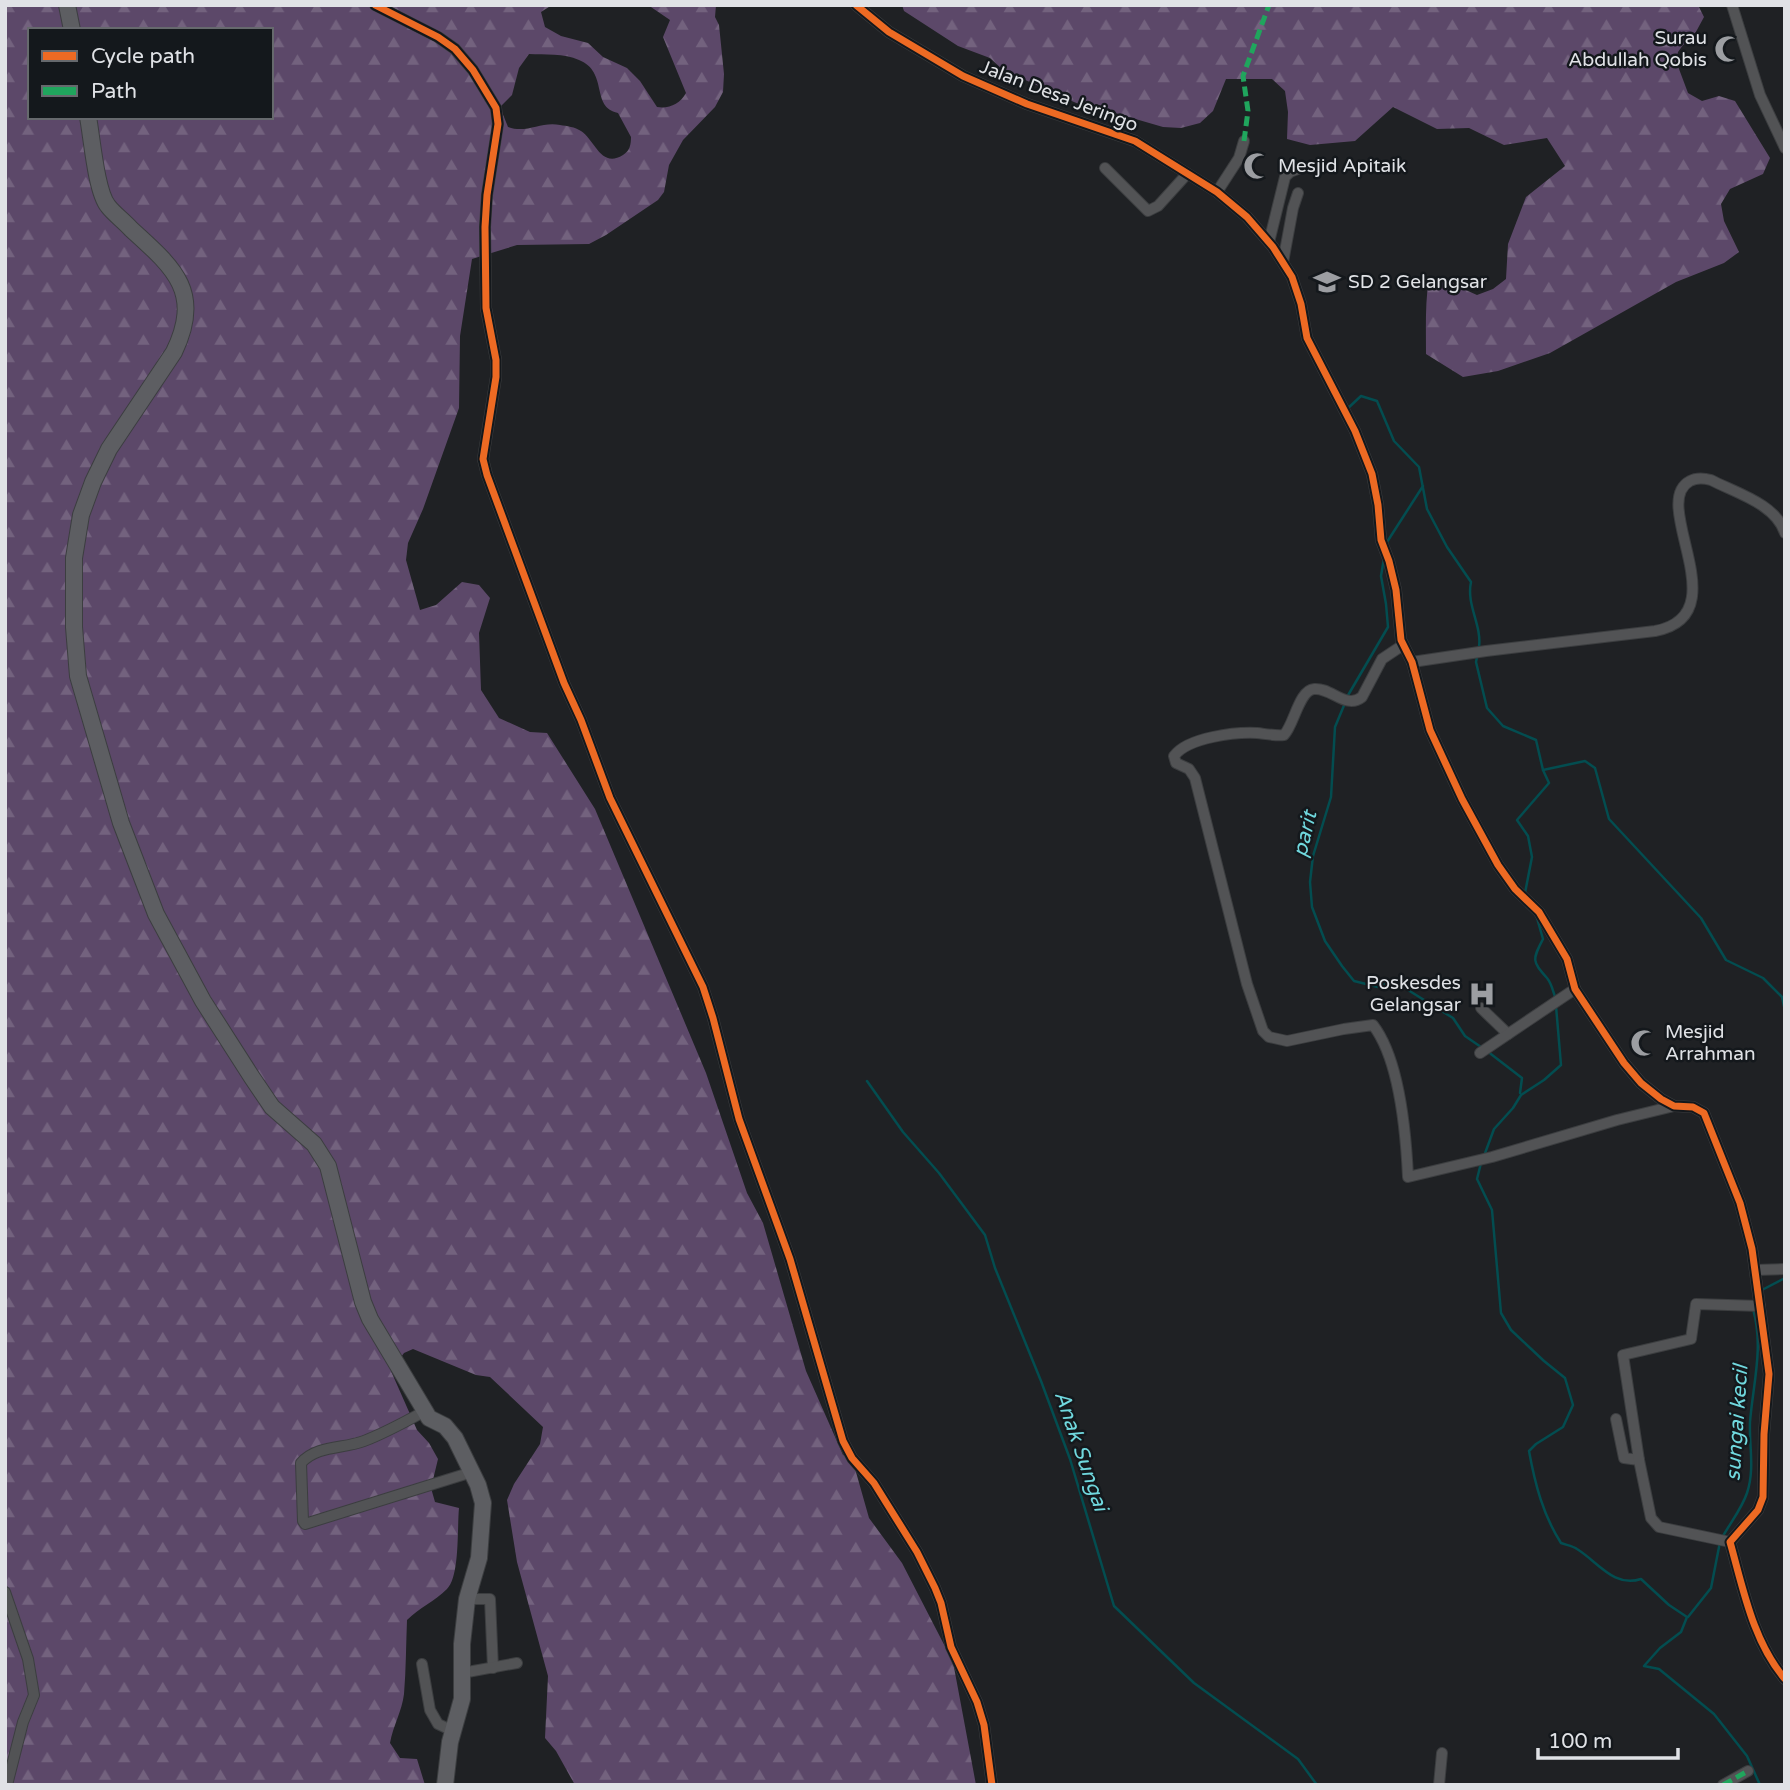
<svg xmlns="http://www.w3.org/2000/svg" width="1790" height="1790" font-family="'Varela Round',sans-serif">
<defs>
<pattern id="forest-firs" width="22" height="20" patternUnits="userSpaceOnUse" patternTransform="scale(1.75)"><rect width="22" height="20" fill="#5c4869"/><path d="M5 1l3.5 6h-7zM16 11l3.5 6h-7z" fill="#73627e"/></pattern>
</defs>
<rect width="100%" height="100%" fill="#1f2124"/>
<g fill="url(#forest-firs)" fill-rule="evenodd">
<path d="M5 5H552L541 12 545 27 561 36 588 43 603 57 627 68 640 81 657 107C669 109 680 104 686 93L663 37 670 20 648 5H716L715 17 719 25 724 74 723 92 715 107 683 140 669 165 664 192 658 200 606 235 589 244 517 245 472 259 460 336 459 408 423 509 408 543 406 560 420 610 436 605 462 582 479 585 490 598 479 633 481 690 499 718 530 732 547 733 595 809 706 1073 747 1193 763 1223 806 1371 843 1455 852 1458 869 1518 902 1563 953 1662 976 1785H575L556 1751 545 1738 548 1676 517 1562 507 1500 514 1484 540 1444 543 1427 490 1377 476 1375 413 1349 404 1353 391 1371 417 1430 429 1443 438 1459 431 1488 435 1502 459 1508C457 1528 460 1576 447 1589 435 1601 419 1608 407 1620 406 1644 406 1670 404 1694 402 1711 393 1726 390 1743L400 1758 417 1759 425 1785H5ZM30 30H271V117H30ZM529 54C545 55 564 53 579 60 609 72 590 107 618 113L631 137C631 144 630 151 623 155 601 169 595 140 581 131 575 127 567 126 560 125 541 121 527 134 508 127L500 107 512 95 519 68Z"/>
<path d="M902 5H1698L1704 17 1691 41 1683 45 1678 52 1676 61 1688 93 1702 101 1719 96 1735 101 1770 158 1763 174 1730 189 1721 204 1724 221 1739 252 1724 263 1676 282 1550 353 1498 371 1463 377 1426 354C1426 328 1425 303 1429 278L1446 279 1461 288 1477 295 1493 289 1506 279 1508 244 1526 197 1565 166 1547 138 1504 145 1469 128 1437 129 1393 107 1355 141 1310 145 1287 139 1288 112 1285 91 1272 79H1226L1213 111 1200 123 1181 128 1163 127 1108 111 1091 109 1074 102 1003 70 990 58 958 46 904 11Z"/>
</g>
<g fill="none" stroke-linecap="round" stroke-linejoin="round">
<g stroke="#034d50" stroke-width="2.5">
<path d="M1346 410 1361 396 1377 401 1394 441 1419 467 1427 509 1447 547 1471 582C1466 605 1482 625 1479 647"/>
<polyline points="1387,542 1423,486"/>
<polyline points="1477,657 1476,662 1487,708 1503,726 1536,740 1543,770 1549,783 1517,820 1528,836 1532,857 1525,893"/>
<polyline points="1347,697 1388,627 1386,604 1381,576 1384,558"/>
<polyline points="1345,703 1335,727 1331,797 1313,856 1310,882 1312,907 1325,941 1342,966 1354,981 1378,987 1392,980 1453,1018 1465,1036 1481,1047"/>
<polyline points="1543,770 1585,761 1595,768 1609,819 1701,918 1726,960 1763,978 1782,997 1785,1011"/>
<path d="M1537 918 1543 939C1532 960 1532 961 1547 978 1552 984 1553 992 1556 999"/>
<polyline points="1487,1051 1522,1078 1520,1093"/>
<polyline points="867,1081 903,1132 939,1173 985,1235 995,1268 1041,1381 1070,1459 1114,1606 1194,1683 1298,1759 1317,1785"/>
<polyline points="1484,1156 1494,1129 1513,1108 1521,1095 1544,1080 1561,1065 1556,1006"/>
<path d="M1481 1163 1477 1179 1492 1210 1501 1313 1511 1330 1544 1361 1565 1378 1573 1405 1563 1427 1536 1444 1529 1451C1535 1484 1543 1515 1561 1543 1566 1545 1573 1546 1577 1549 1598 1562 1614 1588 1641 1579L1669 1605 1687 1617 1681 1632 1660 1648 1644 1666 1659 1669 1714 1714 1747 1756 1760 1785"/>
<polyline points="1760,1291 1785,1278"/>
<path d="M1723 1536C1731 1522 1742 1508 1747 1493 1755 1469 1749 1446 1750 1422 1753 1384 1764 1347 1753 1309"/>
<polyline points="1688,1617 1711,1588 1720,1542"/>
</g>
<defs>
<g id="street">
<polyline points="375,5 438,37 455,49 473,70 496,108 498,124 487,195 485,227 486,308 496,360 496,377 483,459 487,475 564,683 581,720 610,798 703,987 713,1018 739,1119 790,1259 843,1441 852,1458 874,1483 917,1552 935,1588 941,1603 951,1647 977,1702 984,1725 992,1785"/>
<path d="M856 5 889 32 963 76 1027 104 1135 141 1217 192 1247 217 1273 247 1292 277 1301 304 1307 338 1355 431 1372 474 1378 505 1381 540 1389 561 1396 590 1401 640 1412 662 1430 730 1462 799 1498 865 1515 889 1539 912 1567 959 1575 989 1624 1063 1641 1083 1661 1099 1674 1106 1693 1107 1704 1113 1740 1203 1752 1249 1769 1374 1764 1434 1763 1497 1758 1510 1730 1542C1743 1588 1753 1642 1785 1679"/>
<polyline points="1732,5 1760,95 1785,148"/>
<polyline points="1105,168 1148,211 1158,206 1187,174"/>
<polyline points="1217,192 1239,158 1244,141"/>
<polyline points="1269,242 1285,177 1290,172 1298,169"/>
<polyline points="1283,262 1293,208 1298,193"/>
<path d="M1403 645 1382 659 1362 697C1346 710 1331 687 1314 689 1299 690 1294 725 1284 735 1276 736 1266 734 1257 733 1236 732 1188 737 1174 756L1176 763 1189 769 1195 778 1247 984 1263 1031 1269 1037 1287 1041 1344 1029 1373 1025C1400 1060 1406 1134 1408 1177L1492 1157 1617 1120 1674 1106"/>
<path d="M1412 662 1486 651 1655 631C1740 615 1648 503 1690 481 1697 477 1704 478 1711 480 1736 493 1776 504 1785 533"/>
<polyline points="1481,1008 1508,1034"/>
<polyline points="1480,1053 1575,989"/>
<polyline points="1755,1270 1785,1269"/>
<path d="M425 1411C405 1422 385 1433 364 1441 343 1449 317 1445 301 1463L303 1521 305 1524 472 1472"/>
<polyline points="1616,1419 1624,1458 1639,1460"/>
<polyline points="1730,1542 1659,1527 1651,1518 1639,1460 1623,1355 1691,1339 1696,1304 1760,1306"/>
<polyline points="5,1592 28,1659 34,1695 23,1722 7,1785"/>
<polyline points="467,1599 490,1599 493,1668"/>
<polyline points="422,1664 430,1710 438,1724 453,1731"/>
<polyline points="462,1673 517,1663"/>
<polyline points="1439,1785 1442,1753"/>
<polyline points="1723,1785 1748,1771"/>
</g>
<g id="secondary">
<polyline points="67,5 72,30"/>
<path d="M88 117C92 138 96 191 108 206 114 214 124 221 131 229 174 268 203 292 174 352L109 449 93 482 81 515 74 558V627L78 676 121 823 156 914 203 1001 251 1076 272 1107 314 1144 328 1166 363 1302 370 1319 425 1411 429 1418 445 1426 455 1438 478 1485 483 1503 479 1558 467 1599 462 1644V1699L450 1742 445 1785"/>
</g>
</defs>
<use href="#street" stroke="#3c3e40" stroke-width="12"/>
<use href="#secondary" stroke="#3c3e40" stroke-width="18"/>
<use href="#street" stroke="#525355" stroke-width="10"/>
<use href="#secondary" stroke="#5d5e62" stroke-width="16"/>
<g stroke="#20a55d" stroke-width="5" stroke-dasharray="10 5" stroke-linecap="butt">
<polyline points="1244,141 1248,111 1243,76 1269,5"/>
<polyline points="1723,1785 1748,1771"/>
</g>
<defs>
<g id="cycleway">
<polyline points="375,5 438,37 455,49 473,70 496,108 498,124 487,195 485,227 486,308 496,360 496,377 483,459 487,475 564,683 581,720 610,798 703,987 713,1018 739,1119 790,1259 843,1441 852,1458 874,1483 917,1552 935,1588 941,1603 951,1647 977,1702 984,1725 992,1785"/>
<path d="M856 5 889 32 963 76 1027 104 1135 141 1217 192 1247 217 1273 247 1292 277 1301 304 1307 338 1355 431 1372 474 1378 505 1381 540 1389 561 1396 590 1401 640 1412 662 1430 730 1462 799 1498 865 1515 889 1539 912 1567 959 1575 989 1624 1063 1641 1083 1661 1099 1674 1106 1693 1107 1704 1113 1740 1203 1752 1249 1769 1374 1764 1434 1763 1497 1758 1510 1730 1542C1743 1588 1753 1642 1785 1679"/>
</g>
</defs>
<use href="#cycleway" stroke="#14181c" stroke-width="11"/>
<use href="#cycleway" stroke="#ed6a23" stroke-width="7"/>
</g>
<defs>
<symbol id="mosque-bare" viewBox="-9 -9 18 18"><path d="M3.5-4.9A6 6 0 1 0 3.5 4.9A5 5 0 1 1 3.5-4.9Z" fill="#9c9ea2" stroke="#14181c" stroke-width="2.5" paint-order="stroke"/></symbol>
<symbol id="school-bare" viewBox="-9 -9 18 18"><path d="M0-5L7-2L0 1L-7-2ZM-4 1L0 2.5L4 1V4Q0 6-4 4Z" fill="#9c9ea2" stroke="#14181c" stroke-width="2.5" paint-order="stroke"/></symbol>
<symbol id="hospital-bare" viewBox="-9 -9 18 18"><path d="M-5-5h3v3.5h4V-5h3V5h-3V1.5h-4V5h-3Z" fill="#9c9ea2" stroke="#14181c" stroke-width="2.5" paint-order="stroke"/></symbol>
</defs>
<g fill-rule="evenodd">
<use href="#mosque-bare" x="1709" y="30" width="38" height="38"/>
<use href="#mosque-bare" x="1238" y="147" width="38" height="38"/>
<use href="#school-bare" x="1308" y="263" width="38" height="38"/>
<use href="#hospital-bare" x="1463" y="975" width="38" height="38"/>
<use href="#mosque-bare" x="1625" y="1024" width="38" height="38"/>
</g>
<g text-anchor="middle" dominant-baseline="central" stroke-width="5" stroke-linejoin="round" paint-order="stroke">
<g font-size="19" fill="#e0e2e6" stroke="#14181c" text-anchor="start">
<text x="1707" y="38" text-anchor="end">Surau<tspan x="1707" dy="22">Abdullah Qobis</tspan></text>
<text x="1278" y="166">Mesjid Apitaik</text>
<text x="1348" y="282">SD 2 Gelangsar</text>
<text x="1461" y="983" text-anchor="end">Poskesdes<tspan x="1461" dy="22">Gelangsar</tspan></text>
<text x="1665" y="1032">Mesjid<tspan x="1665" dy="22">Arrahman</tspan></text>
</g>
<g font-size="19" fill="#e0e2e6" stroke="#14181c">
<text transform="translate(1059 96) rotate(21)">Jalan Desa Jeringo</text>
</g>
<g font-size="21" font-style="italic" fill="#70d8de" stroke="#14181c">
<text transform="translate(1305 834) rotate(-77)">parit</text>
<text transform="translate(1737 1423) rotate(-86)">sungai kecil</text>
<text transform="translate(1081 1451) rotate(71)">Anak Sungai</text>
</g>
</g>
<rect width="1790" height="1790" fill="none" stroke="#e0e2e6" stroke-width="14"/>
<rect x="28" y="28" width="245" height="91" fill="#14181c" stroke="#66696d" stroke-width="2"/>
<rect x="42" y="51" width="35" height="10" fill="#ed6a23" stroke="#66696d" stroke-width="2"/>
<text x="91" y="63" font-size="21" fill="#e0e2e6">Cycle path</text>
<rect x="42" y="86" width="35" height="10" fill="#20a55d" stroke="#66696d" stroke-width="2"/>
<text x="91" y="98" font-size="21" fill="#e0e2e6">Path</text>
<path d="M1538 1748v10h140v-10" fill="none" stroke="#e0e2e6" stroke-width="3.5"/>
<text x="1548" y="1748" font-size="21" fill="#e0e2e6" stroke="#14181c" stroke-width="5" paint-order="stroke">100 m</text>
</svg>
